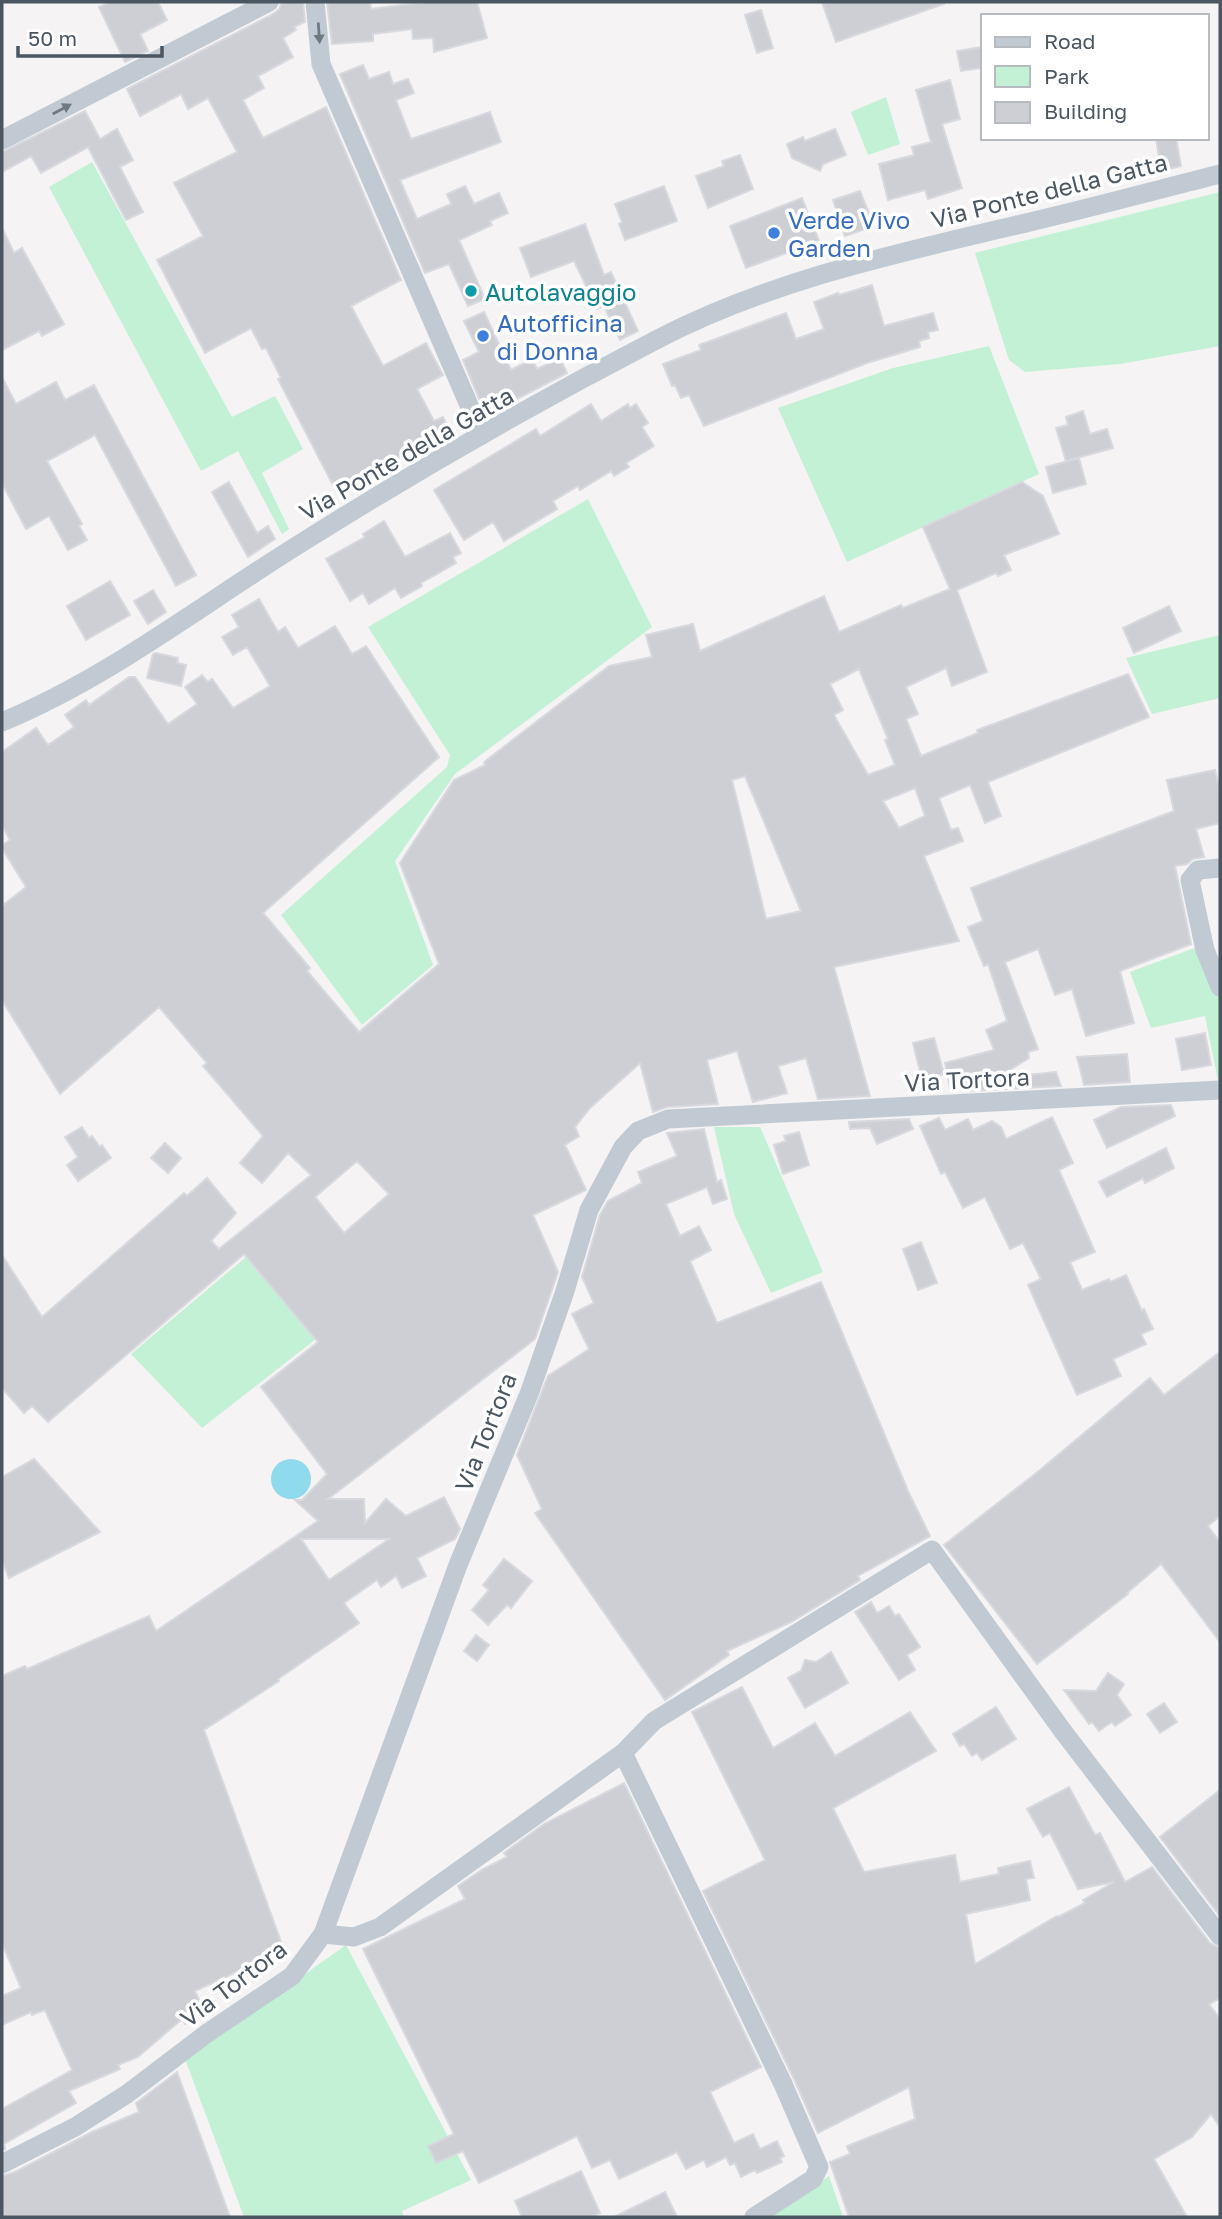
<svg xmlns="http://www.w3.org/2000/svg" width="1222" height="2219" font-family="'Golos Text',sans-serif">
<rect width="100%" height="100%" fill="#f5f3f3"/>
<g fill="#c3f1d5">
<polygon points="886,97 900,144 868,155 851,112"/>
<polygon points="92,162 232,417 275,396 303,449 262,473 289,529 282,534 238,451 201,471 49,187"/>
<polygon points="1220,192 1220,346 1120,364 1025,372 1009,360 975,253"/>
<polygon points="989,346 1039,474 847,562 778,408 893,368"/>
<polygon points="588,499 652,627 455,774 395,861 433,965 362,1025 281,915 447,767 450,755 368,627"/>
<polygon points="1220,635 1220,698 1152,714 1126,658"/>
<polygon points="1200,946 1220,996 1220,1081 1218,1081 1205,1016 1151,1028 1130,972"/>
<polygon points="714,1127 760,1127 823,1272 771,1293 734,1214"/>
<polygon points="246,1257 316,1339 202,1428 131,1354"/>
<polygon points="346,1945 471,2180 402,2211 404,2217 244,2217 185,2059"/>
<polygon points="829,2176 843,2217 766,2217"/>
</g>
<circle fill="#90daee" cx="291" cy="1479" r="20"/>
<g fill="#cdcfd5" stroke="#d7d9de" stroke-width="2" fill-rule="evenodd">
<polygon points="110,2 158,2 167,20 140,34 148,51 125,62 99,7"/>
<polygon points="281,2 303,2 305,22 294,27 296,30 283,38 293,57 258,76 264,88 243,100 263,138 326,107 401,280 351,306 383,366 426,343 443,375 417,389 434,421 443,417 452,435 427,448 425,444 336,491 278,379 281,378 266,348 262,349 251,328 205,353 157,260 203,236 174,183 237,152 208,98 188,109 181,94 140,116 127,89 275,13 280,8"/>
<polygon points="327,2 370,2 371,9 426,2 477,2 487,38 434,52 433,38 413,39 412,29 373,34 373,41 332,44"/>
<polygon points="822,2 943,2 944,4 836,42"/>
<polygon points="761,10 773,48 757,53 745,15"/>
<polygon points="982,47 982,68 961,71 957,51"/>
<polygon points="363,65 369,79 389,72 393,84 408,79 414,93 396,100 411,139 490,112 501,142 400,180 417,219 451,204 447,194 465,186 474,204 499,193 508,213 490,221 492,225 459,240 485,299 468,306 449,264 425,273 340,74"/>
<polygon points="950,80 960,119 942,124 962,188 928,199 925,190 888,200 879,164 914,155 912,147 931,142 916,90"/>
<polygon points="85,111 100,139 117,129 133,160 120,167 143,212 126,220 88,147 41,173 31,156 2,172 2,152"/>
<polygon points="835,129 846,155 823,164 820,171 792,158 787,144 803,137 805,141"/>
<polygon points="1156,138 1176,138 1181,166 1161,171"/>
<polygon points="740,155 753,189 708,208 696,176 724,166 722,161"/>
<polygon points="664,186 677,221 625,240 619,224 622,222 615,204"/>
<polygon points="860,191 874,226 845,236 833,200"/>
<polygon points="802,198 819,241 746,268 730,226"/>
<polygon points="585,224 604,275 611,272 638,331 620,340 604,306 597,309 574,261 531,277 520,248"/>
<polygon points="2,228 14,253 22,248 64,324 42,336 39,331 2,350"/>
<polygon points="872,285 884,326 933,313 938,330 928,332 929,338 919,341 920,347 867,363 704,426 689,395 681,398 675,385 672,386 663,364 701,350 699,345 786,313 796,339 824,329 814,302 838,293 839,295"/>
<polygon points="484,312 511,370 532,359 537,369 560,358 567,373 486,415 463,360 479,352 464,321"/>
<polygon points="2,377 16,404 56,382 65,400 94,385 196,575 176,586 95,435 47,461 82,524 79,526 87,540 68,550 49,516 26,529 2,483"/>
<polygon points="591,404 601,421 628,404 630,408 636,404 648,423 642,427 654,446 626,463 629,467 614,476 611,471 580,490 578,486 553,501 557,509 504,541 493,522 464,540 434,490 536,429 540,436"/>
<polygon points="1083,411 1090,434 1107,429 1113,448 1066,461 1056,428 1068,425 1066,417"/>
<polygon points="1079,458 1086,484 1053,493 1046,467"/>
<polygon points="229,482 257,533 268,526 275,539 248,557 212,492"/>
<path d="M1022 482 1043 496 1059 534 1004 555 1011 570 998 576 996 573 957 590 987 672 952 686 946 668 906 687 918 714 906 719 921 756 978 733 977 730 1128 674 1149 717 988 782 1001 816 985 823 970 785 939 798 951 830 958 828 963 841 924 856 959 941 834 967 870 1096 818 1099 806 1058 778 1066 787 1093 753 1102 737 1051 707 1060 718 1104 667 1107 653 1112 640 1063 590 1108 575 1127 579 1136 565 1145 586 1190 533 1215 558 1272 535 1339 328 1499H364L365 1523 386 1499 406 1516 444 1497 460 1529 455 1539 417 1558 426 1576 402 1588 396 1576 381 1587 377 1580 344 1603 359 1623 278 1679 279 1681 204 1730 284 1950 195 1991 206 2015 185 2024 182 2019 138 2057 118 2065 120 2069 69 2091 76 2103 4 2144 5 2149 2 2150V2109L72 2070 45 2010 32 2015 31 2012 2 2025V1996L21 1988 2 1943V1676L25 1666 27 1669 149 1616 156 1631 318 1521 295 1500H302L327 1474 261 1387 318 1342 244 1254 48 1422 32 1406 24 1413 2 1388V1255L42 1317 184 1193 187 1196 207 1178 236 1213 211 1241 219 1249 311 1175 288 1153 262 1183 240 1163 263 1136 203 1066 207 1063 159 1007 60 1094 2 1000V906L26 887 2 848V845L10 840 2 825V752L36 728 48 745 74 727 65 715 86 700 89 705 129 677H135L168 724 197 704 185 687 202 675 208 682 212 679 233 708 270 686 247 647 233 655 222 637 239 627 232 615 259 599 278 632 285 627 298 648 335 626 352 654 366 646 439 757 263 913 310 968 307 971 359 1032 439 964 400 863 454 780 485 765 484 762 609 666 652 657 646 635 693 624 700 651 824 596 839 632 901 605 903 608 950 589 923 527ZM859 669 888 739 885 740 895 765 868 775 834 715 843 710 830 684ZM745 776 801 911 766 919 732 780ZM915 788 925 816 899 828 883 801ZM357 1161 389 1194 344 1233 315 1197ZM301 1539H389L329 1580Z"/>
<polygon points="384,521 405,557 450,533 461,553 453,557 456,563 421,583 422,586 401,598 395,588 369,604 363,593 350,601 326,559 365,537 363,534"/>
<polygon points="110,581 130,615 86,640 67,606"/>
<polygon points="153,590 166,612 148,624 134,601"/>
<polygon points="1169,606 1181,631 1134,653 1123,628"/>
<polygon points="156,653 178,658 177,663 186,665 181,686 147,678 153,654"/>
<polygon points="1215,770 1218,783 1220,782 1220,823 1196,829 1204,857 1193,859 1187,864 1175,866 1191,944 1120,971 1134,1023 1086,1036 1072,989 1055,995 1038,949 1005,962 1038,1049 1028,1052 1029,1058 997,1078 1056,1072 1061,1086 970,1091 970,1085 950,1088 945,1063 994,1050 986,1030 1007,1021 988,964 984,966 968,927 983,921 971,888 1174,811 1167,780"/>
<polygon points="1205,1033 1211,1065 1182,1070 1176,1039"/>
<polygon points="934,1038 944,1074 922,1080 913,1043"/>
<polygon points="1127,1054 1130,1082 1084,1085 1077,1057"/>
<polygon points="1171,1105 1175,1116 1107,1148 1094,1120 1121,1107"/>
<polygon points="1052,1117 1073,1163 1059,1170 1095,1252 1070,1262 1082,1290 1109,1279 1110,1282 1126,1275 1142,1311 1144,1309 1153,1329 1141,1334 1146,1344 1113,1359 1121,1376 1077,1395 1028,1285 1041,1279 1023,1243 1010,1249 985,1197 963,1208 945,1172 941,1174 920,1126 939,1118 945,1130 968,1119 973,1130 992,1121 1001,1127 1006,1139"/>
<polygon points="909,1119 913,1129 877,1144 870,1128 850,1129 849,1122"/>
<polygon points="82,1127 89,1138 92,1136 100,1147 102,1145 111,1158 78,1181 67,1165 78,1157 65,1137"/>
<polygon points="704,1129 717,1182 721,1180 727,1199 713,1204 707,1187 666,1204 680,1236 699,1226 711,1250 690,1261 717,1323 821,1282 908,1491 930,1536 858,1576 860,1580 791,1622 727,1651 729,1655 665,1700 535,1513 542,1509 517,1455 548,1376 589,1349 572,1314 594,1303 582,1277 600,1215 608,1201 642,1183 638,1172 677,1156 667,1133"/>
<polygon points="799,1132 809,1165 783,1174 774,1145 786,1141 784,1136"/>
<polygon points="165,1143 181,1158 168,1173 151,1158"/>
<polygon points="1166,1148 1174,1168 1145,1183 1143,1178 1107,1197 1099,1182"/>
<polygon points="921,1242 937,1283 918,1290 903,1249"/>
<polygon points="1220,1352 1220,1516 1208,1526 1220,1542 1220,1642 1161,1564 1127,1593 1128,1594 1037,1664 944,1545 1040,1470 1150,1378 1164,1395"/>
<polygon points="34,1459 100,1532 9,1578 2,1560 2,1477"/>
<polygon points="504,1559 532,1581 511,1608 507,1605 488,1625 472,1610 489,1590 483,1585"/>
<polygon points="871,1602 877,1613 889,1606 895,1616 899,1614 920,1647 907,1655 915,1670 899,1680 855,1612"/>
<polygon points="476,1635 489,1645 477,1661 464,1651"/>
<polygon points="831,1652 848,1683 805,1708 788,1678 801,1671 805,1660 816,1662"/>
<polygon points="1108,1673 1124,1684 1117,1695 1131,1715 1115,1726 1112,1722 1099,1731 1092,1722 1089,1724 1064,1690 1096,1691"/>
<polygon points="742,1687 773,1748 815,1723 835,1756 910,1712 936,1751 833,1808 864,1872 955,1855 960,1882 999,1874 998,1868 1030,1861 1034,1878 1026,1879 1030,1900 966,1914 975,1964 1057,1916 1058,1917 1085,1903 1083,1900 1114,1882 1078,1889 1050,1833 1043,1837 1027,1809 1069,1787 1095,1835 1100,1833 1125,1882 1152,1867 1210,1943 1220,1948 1220,1998 1209,2004 1220,2019 1220,2127 1211,2114 1192,2137 1154,2159 1187,2217 849,2217 830,2162 850,2154 847,2146 915,2119 909,2087 818,2133 794,2079 703,1891 765,1860 692,1712"/>
<polygon points="1164,1703 1177,1722 1160,1733 1147,1714"/>
<polygon points="996,1707 1016,1739 982,1760 977,1753 972,1756 964,1744 960,1746 953,1734"/>
<polygon points="624,1783 761,2067 710,2092 734,2143 753,2134 760,2149 777,2141 784,2156 780,2158 782,2162 757,2173 755,2170 741,2177 735,2163 730,2165 726,2157 707,2167 704,2160 686,2169 677,2152 619,2179 610,2160 592,2168 577,2136 479,2183 463,2151 436,2163 428,2146 454,2134 363,1949 465,1899 458,1886 483,1869 507,1857 504,1853 544,1824"/>
<polygon points="1220,1790 1220,1916 1160,1837"/>
<polygon points="177,2072 230,2217 2,2217 2,2176 15,2172 92,2132 139,2112 136,2103"/>
<polygon points="581,2171 600,2213 590,2217 522,2217 515,2201"/>
<polygon points="665,2192 677,2217 614,2217"/>
</g>
<g fill="none" stroke-linecap="round" stroke-linejoin="round">
<g stroke="#c1cad2" stroke-width="19">
<polyline points="315,2 321,64 482,435"/>
<polyline points="2,140 269,2"/>
<path d="M2 722C108 678 200 606 298 545 414 472 534 403 656 340 772 279 904 252 1030 222 1094 207 1157 190 1220 174"/>
<polyline points="1220,868 1198,870 1190,880 1205,950 1220,987"/>
<polyline points="623,1753 783,2084 819,2167 813,2179 754,2217"/>
<polyline points="323,1934 354,1937 380,1927 623,1753 654,1721 932,1550 1062,1730 1220,1936"/>
<polyline points="2,2164 75,2127 127,2094 206,2034 292,1976 323,1934 458,1565 529,1394 565,1291 589,1210 623,1147 638,1131 668,1119 1220,1090"/>
</g>
</g>
<defs><path id="oneway-solid" d="M-6-.8H1V-3.2L6.5 0L1 3.2V.8H-6Z" transform="scale(1.75)"/></defs>
<g fill="#6e7983">
<use href="#oneway-solid" transform="translate(319 33) rotate(86)"/>
<use href="#oneway-solid" transform="translate(62 109) rotate(-28)"/>
</g>
<g fill="#3f7fe0" stroke="#fff" stroke-width="2.5">
<circle cx="774" cy="233" r="7"/>
<circle cx="483" cy="336" r="7"/>
</g>
<circle fill="#0f9aa8" stroke="#fff" stroke-width="2.5" cx="471" cy="291" r="7"/>
<g text-anchor="middle" dominant-baseline="central" stroke-width="7" stroke-linejoin="round" paint-order="stroke">
<g font-size="24" fill="#4a5661" stroke="#fff">
<text transform="translate(1049 190) rotate(-14)">Via Ponte della Gatta</text>
<text transform="translate(406 453) rotate(-30)">Via Ponte della Gatta</text>
<text transform="translate(967 1079) rotate(-3)">Via Tortora</text>
<text transform="translate(485 1432) rotate(-68)">Via Tortora</text>
<text transform="translate(233 1983) rotate(-37)">Via Tortora</text>
</g>
<g font-size="24" fill="#366cbe" stroke="#fff" text-anchor="start">
<text x="788" y="219">Verde Vivo<tspan x="788" dy="28">Garden</tspan></text>
<text x="497" y="322">Autofficina<tspan x="497" dy="28">di Donna</tspan></text>
</g>
<g font-size="24" fill="#0d838f" stroke="#fff" text-anchor="start">
<text x="485" y="291">Autolavaggio</text>
</g>
</g>
<rect width="1222" height="2219" fill="none" stroke="#4a5661" stroke-width="7"/>
<rect x="981" y="14" width="228" height="126" fill="#ffffff" stroke="#b7bbc0" stroke-width="2"/>
<rect x="995" y="37" width="35" height="10" fill="#c1cad2" stroke="#b7bbc0" stroke-width="2"/>
<text x="1044" y="49" font-size="21" fill="#4a5661">Road</text>
<rect x="995" y="66" width="35" height="21" fill="#c3f1d5" stroke="#b7bbc0" stroke-width="2"/>
<text x="1044" y="84" font-size="21" fill="#4a5661">Park</text>
<rect x="995" y="102" width="35" height="21" fill="#cdcfd5" stroke="#b7bbc0" stroke-width="2"/>
<text x="1044" y="119" font-size="21" fill="#4a5661">Building</text>
<path d="M18 46v10h144v-10" fill="none" stroke="#4a5661" stroke-width="3.5"/>
<text x="28" y="46" font-size="21" fill="#4a5661" stroke="#ffffff" stroke-width="5" paint-order="stroke">50 m</text>
</svg>
